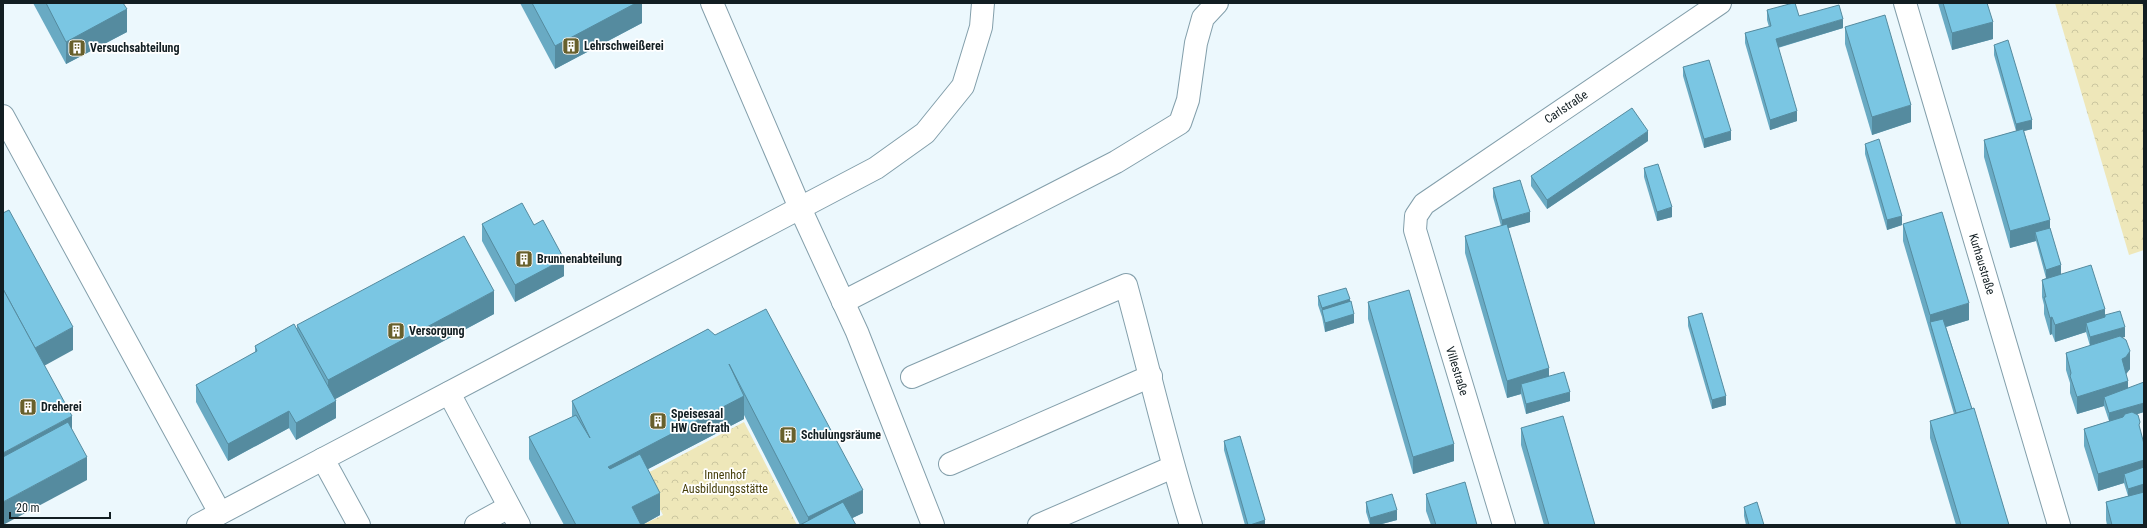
<svg xmlns="http://www.w3.org/2000/svg" width="2147" height="528" font-family="'Roboto Condensed',sans-serif">
<defs>
<pattern id="forest-crowns" width="20" height="18" patternUnits="userSpaceOnUse"><rect width="20" height="18" fill="#eee7b9"/><path d="M2 6a3 3 0 1 1 6 0M12 15a3 3 0 1 1 6 0" fill="none" stroke="#cbc69f"/></pattern>
</defs>
<rect width="100%" height="100%" fill="#ecf8fd"/>
<g fill="url(#forest-crowns)">
<polygon points="2055,3 2144,3 2144,250 2129,255"/>
<polygon points="744,422 797,525 642,525 663,515 642,476"/>
</g>
<g fill="none" stroke-linecap="round" stroke-linejoin="round">
<defs>
<g id="minor">
<polyline points="712,3 800,208 857,332 933,525"/>
<polyline points="1905,3 2059,525"/>
<polyline points="3,116 220,513"/>
<polyline points="843,302 1116,162 1180,123 1188,100 1196,43 1203,18 1217,3"/>
<path d="M912 377 1126 285C1148 365 1166 446 1191 525"/>
<polyline points="449,393 519,525"/>
<polyline points="950,464 1151,376"/>
<polyline points="198,525 323,459"/>
<polyline points="359,525 323,459 876,168 925,133 963,86 981,27 983,3"/>
<polyline points="476,525 509,507"/>
<polyline points="1039,525 1173,467"/>
<polyline points="1504,525 1415,230 1416,216 1424,204 1720,3"/>
</g>
</defs>
<use href="#minor" stroke="#839fab" stroke-width="24"/>
<use href="#minor" stroke="#fff" stroke-width="22"/>
</g>
<g fill="#69aac3">
<polygon points="33,3 123,3 127,32 66,64"/>
<polygon points="520,3 642,3 642,23 555,69"/>
<polygon points="1938,3 1987,3 1993,39 1952,50"/>
<polygon points="1767,10 1799,16 1843,28 1778,48 1797,121 1770,130 1745,43 1745,33 1769,27 1767,20"/>
<polygon points="1845,27 1911,122 1872,135 1845,44"/>
<polygon points="1994,45 2032,129 2024,131 2050,228 2061,274 2105,315 2125,337 2122,337 2130,369 2126,374 2128,388 2144,412 2137,414 2140,431 2144,525 2107,525 2106,520 2106,502 2128,496 2124,483 2098,491 2084,446 2084,429 2109,421 2104,406 2077,414 2070,393 2070,383 2066,370 2066,353 2090,346 2086,332 2055,342 2052,334 2050,335 2044,314 2044,305 2042,297 2042,280 2046,278 2036,241 2010,248 1984,157 1984,140 2016,131 1994,55"/>
<polygon points="1683,67 1731,140 1704,148 1683,76"/>
<polygon points="1648,141 1547,209 1531,186 1531,176"/>
<polygon points="1865,144 1902,225 1887,230 1865,154"/>
<polygon points="1644,168 1672,217 1657,221 1644,177"/>
<polygon points="1493,188 1530,222 1508,228 1549,376 1570,401 1526,414 1521,394 1507,398 1465,253 1465,236 1501,226 1493,197"/>
<polygon points="482,224 534,225 564,276 515,302 482,241"/>
<polygon points="1903,224 1969,320 1946,327 2009,525 1956,525 1930,438 1930,421 1954,414 1903,241"/>
<polygon points="1318,296 1350,302 1354,323 1325,332 1322,317 1318,305"/>
<polygon points="1368,302 1454,461 1413,474 1368,319"/>
<polygon points="494,314 335,399 336,418 296,440 289,428 228,461 196,402 196,385 255,353 255,346 297,331 297,325"/>
<polygon points="1688,317 1726,405 1712,409 1688,326"/>
<polygon points="708,329 863,513 852,518 800,525 744,415 744,419 648,469 660,515 642,525 564,525 529,459 529,437 572,417 572,401"/>
<polygon points="1521,428 1595,525 1544,525 1521,445"/>
<polygon points="1224,441 1265,525 1245,525 1224,450"/>
<polygon points="1426,494 1477,525 1431,525 1426,511"/>
<polygon points="1366,502 1397,520 1378,525 1370,525 1366,512"/>
<polygon points="1744,507 1764,525 1746,525 1744,516"/>
</g>
<g fill="#558b9f">
<polygon points="636,3 642,3 642,23 555,69 555,46"/>
<polygon points="127,9 127,32 66,64 66,42"/>
<polygon points="1843,19 1843,28 1776,48 1776,39"/>
<polygon points="1993,22 1993,39 1952,50 1952,33"/>
<polygon points="1911,105 1911,122 1872,135 1872,117"/>
<polygon points="1797,111 1797,121 1770,130 1770,120"/>
<polygon points="2032,120 2032,129 2016,133 2016,124"/>
<polygon points="1648,131 1648,141 1547,209 1547,200"/>
<polygon points="1731,131 1731,140 1704,148 1704,139"/>
<polygon points="1672,207 1672,217 1657,221 1657,212"/>
<polygon points="1530,212 1530,222 1502,230 1502,220"/>
<polygon points="1902,216 1902,225 1887,230 1887,220"/>
<polygon points="2050,220 2050,237 2035,232 2036,241 2010,248 2010,231"/>
<polygon points="564,259 564,276 515,302 515,285"/>
<polygon points="2061,265 2061,275 2046,279 2046,270"/>
<polygon points="494,291 494,314 328,403 328,380"/>
<polygon points="1350,299 1350,308 1322,310 1322,317 1322,308"/>
<polygon points="1969,303 1969,320 1932,331 1930,322 1930,315"/>
<polygon points="2105,309 2105,327 2086,323 2086,332 2055,342 2055,325"/>
<polygon points="1354,314 1354,323 1325,332 1325,323"/>
<polygon points="2052,317 2052,334 2050,335 2050,318"/>
<polygon points="73,327 73,350 33,372 33,349"/>
<polygon points="2125,327 2125,337 2090,346 2090,337"/>
<polygon points="2130,351 2130,369 2126,374 2122,376 2122,359"/>
<polygon points="1549,368 1549,385 1521,384 1521,394 1507,398 1507,381"/>
<polygon points="2128,381 2128,398 2104,397 2104,406 2077,414 2077,397"/>
<polygon points="1570,392 1570,401 1526,414 1526,404"/>
<polygon points="744,396 744,419 608,490 608,467"/>
<polygon points="1726,396 1726,405 1712,409 1712,400"/>
<polygon points="336,401 336,418 296,440 296,423"/>
<polygon points="2144,403 2144,412 2109,423 2109,413"/>
<polygon points="289,411 289,428 228,461 228,444"/>
<polygon points="72,416 72,443 3,480 3,453"/>
<polygon points="1454,444 1454,461 1413,474 1413,457"/>
<polygon points="87,457 87,480 3,525 3,502"/>
<polygon points="2144,460 2144,477 2124,474 2124,483 2098,491 2098,474"/>
<polygon points="2144,484 2144,493 2128,498 2128,489"/>
<polygon points="863,490 863,513 838,525 808,525 808,517"/>
<polygon points="660,493 660,515 642,525 632,525 632,507"/>
<polygon points="1397,510 1397,520 1378,525 1370,525 1370,518"/>
<polygon points="1265,520 1265,525 1250,525"/>
</g>
<g fill="#7ac6e3" stroke="#558b9f">
<polygon points="46,3 123,3 127,9 66,42"/>
<polygon points="532,3 636,3 555,46"/>
<polygon points="1793,3 1795,3 1799,16 1839,5 1843,19 1776,39 1797,111 1770,120 1745,33 1771,26 1767,10"/>
<polygon points="1943,3 1987,3 1993,22 1952,33"/>
<polygon points="1885,15 1911,105 1872,117 1845,27"/>
<polygon points="2008,40 2032,120 2016,124 1994,45"/>
<polygon points="1709,60 1731,131 1704,139 1683,67"/>
<polygon points="1632,108 1648,131 1547,200 1531,176"/>
<polygon points="2023,129 2050,220 2010,231 1984,140"/>
<polygon points="1879,139 1902,216 1887,220 1865,144"/>
<polygon points="1658,164 1672,207 1657,212 1644,168"/>
<polygon points="1520,180 1530,212 1502,220 1493,188"/>
<polygon points="522,203 534,225 543,220 564,259 515,285 482,224"/>
<polygon points="9,210 73,327 35,348 3,289 3,213"/>
<polygon points="1942,212 1969,303 1930,315 1903,224"/>
<polygon points="1507,224 1549,368 1507,381 1465,236"/>
<polygon points="2050,228 2061,265 2046,270 2035,232"/>
<polygon points="464,236 494,291 328,380 297,325"/>
<polygon points="2091,265 2105,309 2055,325 2052,317 2050,318 2044,297 2046,297 2042,280"/>
<polygon points="1346,288 1350,299 1322,308 1318,296"/>
<polygon points="3,289 72,416 3,453"/>
<polygon points="1409,290 1454,444 1413,457 1368,302"/>
<polygon points="1351,301 1354,314 1325,323 1322,310"/>
<polygon points="766,309 863,490 808,517 729,364 744,396 608,467 610,469 640,454 660,493 632,507 641,525 576,525 529,437 576,415 590,438 572,401 708,329 715,335"/>
<polygon points="2120,311 2125,327 2090,337 2086,323 2105,317 2105,315"/>
<polygon points="1702,313 1726,396 1712,400 1688,317"/>
<polygon points="1943,319 1972,409 1956,413 1930,322"/>
<polygon points="294,324 336,401 296,423 289,411 228,444 196,385 257,351 255,346"/>
<polygon points="2120,336 2126,340 2130,351 2126,357 2122,359 2128,381 2077,397 2070,376 2071,373 2066,353"/>
<polygon points="1564,372 1570,392 1526,404 1521,384"/>
<polygon points="2144,382 2144,403 2109,413 2104,397"/>
<polygon points="1974,408 2009,525 1961,525 1930,421"/>
<polygon points="2132,412 2138,415 2140,422 2139,425 2144,444 2144,460 2098,474 2084,429 2123,417 2125,414"/>
<polygon points="1563,416 1595,525 1549,525 1521,428"/>
<polygon points="68,422 87,457 3,502 3,457"/>
<polygon points="1240,436 1265,520 1250,525 1248,525 1224,441"/>
<polygon points="2144,467 2144,484 2128,489 2124,474"/>
<polygon points="1465,482 1477,525 1436,525 1426,494"/>
<polygon points="2144,492 2144,525 2112,525 2106,502"/>
<polygon points="1392,494 1397,510 1370,518 1366,502"/>
<polygon points="843,502 856,525 800,525"/>
<polygon points="1757,502 1764,525 1749,525 1744,507"/>
</g>
<defs>
<symbol id="building-square" viewBox="-11 -11 22 22"><rect x="-9" y="-9" width="18" height="18" rx="4" fill="#68602c" stroke="#fff"/><path d="M-4-6H4V6H1V3H-1V6H-4ZM-2.5-4.3h1.7v1.8h-1.7ZM.8-4.3h1.7v1.8H.8ZM-2.5-1h1.7V.8h-1.7ZM.8-1h1.7V.8H.8Z" fill="#fff"/></symbol>
</defs>
<g fill-rule="evenodd">
<use href="#building-square" x="561" y="36" width="20" height="20"/>
<use href="#building-square" x="67" y="38" width="20" height="20"/>
<use href="#building-square" x="514" y="249" width="20" height="20"/>
<use href="#building-square" x="386" y="321" width="20" height="20"/>
<use href="#building-square" x="18" y="397" width="20" height="20"/>
<use href="#building-square" x="648" y="411" width="20" height="20"/>
<use href="#building-square" x="778" y="425" width="20" height="20"/>
</g>
<g text-anchor="middle" dominant-baseline="central" stroke-width="3.5" stroke-linejoin="round" paint-order="stroke">
<g font-size="12" font-weight="bold" fill="#121e22" stroke="#fff" text-anchor="start">
<text x="584" y="46">Lehrschweißerei</text>
<text x="90" y="48">Versuchsabteilung</text>
<text x="537" y="259">Brunnenabteilung</text>
<text x="409" y="331">Versorgung</text>
<text x="41" y="407">Dreherei</text>
<text x="671" y="414">Speisesaal<tspan x="671" dy="14">HW Grefrath</tspan></text>
<text x="801" y="435">Schulungsräume</text>
</g>
<g font-size="12" fill="#121e22" stroke="#fff">
<text transform="translate(1566 107) rotate(-34)">Carlstraße</text>
<text transform="translate(1982 264) rotate(73)">Kurhaustraße</text>
<text transform="translate(1457 371) rotate(73)">Villestraße</text>
</g>
<g font-size="12" fill="#463e09" stroke="#fff">
<text x="725" y="475">Innenhof<tspan x="725" dy="14">Ausbildungsstätte</tspan></text>
</g>
</g>
<rect width="2147" height="528" fill="none" stroke="#121e22" stroke-width="8"/>
<path d="M10 512v6h100v-6" fill="none" stroke="#121e22" stroke-width="2"/>
<text x="16" y="512" font-size="12" fill="#121e22" stroke="#ffffff" stroke-width="3" paint-order="stroke">20 m</text>
</svg>
